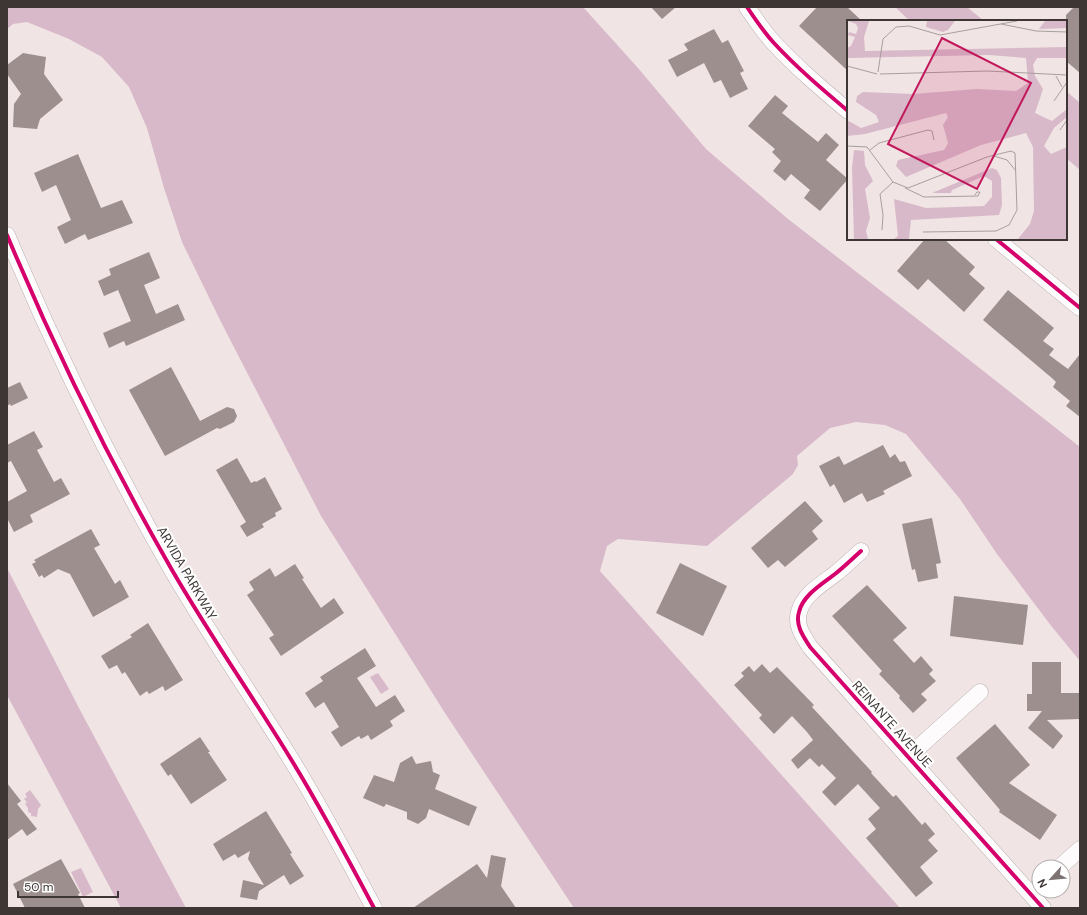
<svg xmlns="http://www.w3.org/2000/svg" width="1087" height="915" font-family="'DM Sans',sans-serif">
<rect width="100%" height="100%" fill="#f1e4e4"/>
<g fill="#d8b9c9">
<polygon points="7,7 583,7 638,68 706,149 788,219 916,318 1080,447 1080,661 1052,627 997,554 960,499 906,434 885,425 856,422 830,428 797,456 798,465 793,474 707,546 618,539 607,546 600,571 900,908 574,908 445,713 321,516 221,322 182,242 164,188 147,128 129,87 102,57 69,39 27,22 13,24 7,29"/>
<polygon points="895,7 967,7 984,21 910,21"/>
<polygon points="1066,91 1080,103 1080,170 1066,158"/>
<polygon points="7,568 80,710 186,908 121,908 7,695"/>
<polygon points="378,673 389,689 381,694 370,677"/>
<polygon points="30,790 41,805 38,809 37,817 31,816 31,813 28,812 28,808 25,804 27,802 24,799 27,797 25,794"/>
<polygon points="81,868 93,892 83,897 71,872"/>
</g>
<g fill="#9c8f8d">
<polygon points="651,7 676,7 662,19"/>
<polygon points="817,7 847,7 862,21 848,21 848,71 799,26"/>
<polygon points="1074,7 1080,7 1080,73 1066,61 1066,15"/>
<polygon points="714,29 722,43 728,40 744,71 740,73 748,89 730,98 721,80 714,83 704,63 677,77 668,60 688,50 684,44"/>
<polygon points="23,53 46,57 44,74 63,100 40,119 37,129 13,127 14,104 21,94 7,74 7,65"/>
<polygon points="775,95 788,106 782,113 818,142 826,133 839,145 826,160 848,179 820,211 804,198 810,190 791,174 785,181 773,171 781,161 772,152 775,149 748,126"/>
<polygon points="78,154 101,208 122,200 133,223 88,240 85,234 65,244 57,227 71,220 56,185 42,192 34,173"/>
<polygon points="925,239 944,239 975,267 969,274 985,288 964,312 928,279 918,290 897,271"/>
<polygon points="149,252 160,278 144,285 156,314 178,304 185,320 126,346 124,341 109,348 103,333 131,321 118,290 104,296 98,281 111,275 109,269"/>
<polygon points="1008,290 1054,328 1043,341 1054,349 1049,355 1068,369 1080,354 1080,417 1066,406 1070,401 1053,387 1056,382 1053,379 983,320"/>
<polygon points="171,367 200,421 227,407 234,409 237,416 234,422 220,429 217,428 165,456 129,390"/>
<polygon points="20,382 28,398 11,406 10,404 7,406 7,388"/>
<polygon points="34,431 43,447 37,450 54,482 61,478 70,494 30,515 33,522 14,532 7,518 7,502 27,491 11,461 7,463 7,445"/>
<polygon points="883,445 890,458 895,454 900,462 905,461 912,476 883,491 885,494 867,502 862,493 844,503 834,484 830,487 819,466 839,456 844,465"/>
<polygon points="237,458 251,483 255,481 256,482 265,477 282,509 275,513 276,516 262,524 264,527 247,537 240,526 246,522 216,470"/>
<polygon points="805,501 823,521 812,531 818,539 785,567 778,560 768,568 751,548"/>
<polygon points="932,518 941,563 936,564 938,578 918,582 915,569 912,570 902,524"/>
<polygon points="91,529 100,545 94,548 115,584 120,580 129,597 93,617 70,574 58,569 44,578 42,575 39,577 32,564 36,562 34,560"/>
<polygon points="680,563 727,586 703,636 656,613"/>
<polygon points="295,564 304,578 302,579 321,608 334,598 344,613 281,656 269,638 274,635 247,595 254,590 249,582 270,568 275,577"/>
<polygon points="867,585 907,628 893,640 914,663 921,656 933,670 929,674 936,681 921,694 927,700 913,713 899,698 900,696 879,674 882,671 832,616"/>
<polygon points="954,596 1028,605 1023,645 950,636"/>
<polygon points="148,623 183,680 165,691 163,686 149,694 147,691 140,696 125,672 122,674 117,665 109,669 101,656 132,637 130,635"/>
<polygon points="365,648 376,666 357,678 376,707 395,695 405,711 390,721 393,726 371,740 368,735 361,739 359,736 341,747 331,732 339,727 324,702 315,708 305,693 323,681 320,677"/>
<polygon points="1032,662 1061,662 1061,693 1080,693 1080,719 1047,720 1063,736 1053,749 1028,728 1042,711 1027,711 1027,694 1032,694"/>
<polygon points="762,664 770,673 777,667 814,705 812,707 872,772 871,773 893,797 896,795 922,825 925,822 935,834 928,840 938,851 920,867 933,883 916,897 866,838 876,829 868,819 880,808 858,784 835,806 822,792 836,778 822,764 819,767 810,758 798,769 791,760 813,740 807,732 792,716 774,734 759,718 762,715 734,685 744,676 741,673 749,666 754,672"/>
<polygon points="995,724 1030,765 1009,783 1057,815 1040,840 999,812 1000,810 956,758"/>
<polygon points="200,737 210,752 208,752 227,780 191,804 171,774 168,776 160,764"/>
<polygon points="412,756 416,764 431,761 433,772 440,775 435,789 477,807 469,826 429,809 426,818 418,824 407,819 407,812 386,804 384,807 363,798 374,775 394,782 400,763"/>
<polygon points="7,783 21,801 17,804 37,829 27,836 22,829 7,840"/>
<polygon points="266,811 292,853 290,854 304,876 290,885 284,875 259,891 257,900 240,897 243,880 264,885 248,859 250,851 238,858 235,854 223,861 213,844"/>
<polygon points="491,855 506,858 501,886 516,908 413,908 477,864 487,878"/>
<polygon points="61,859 80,893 78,894 85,908 25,908 13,884"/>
</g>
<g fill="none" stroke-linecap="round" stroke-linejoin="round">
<defs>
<g id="minor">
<path d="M747 7C755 19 763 31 773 42 796 67 822 89 848 111"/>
<path d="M7 235C55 350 110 462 172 570 209 634 251 694 289 756 320 806 347 857 374 908"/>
<polyline points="996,239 1080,308"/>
<path d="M861 551C852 559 844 567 835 574 822 584 803 595 799 612 795 625 803 636 810 647L1043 908"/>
<polyline points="909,756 980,692"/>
<polyline points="1060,867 1080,849"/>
</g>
</defs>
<use href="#minor" stroke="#bbb1b1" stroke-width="17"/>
<use href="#minor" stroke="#fdfbfb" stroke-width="16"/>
<defs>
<g id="cycleway">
<path d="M747 7C755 19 763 31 773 42 796 67 822 89 848 111"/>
<path d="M7 235C55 350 110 462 172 570 209 634 251 694 289 756 320 806 347 857 374 908"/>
<polyline points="996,239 1080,308"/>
<path d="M861 551C852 559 844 567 835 574 822 584 803 595 799 612 795 625 803 636 810 647L1043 908"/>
</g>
</defs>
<use href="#cycleway" stroke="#fff" stroke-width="6"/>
<use href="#cycleway" stroke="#d6006c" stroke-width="4"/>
</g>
<g text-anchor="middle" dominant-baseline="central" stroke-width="4" stroke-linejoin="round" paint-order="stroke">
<g font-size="13" fill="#3e3635" stroke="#fff">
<text transform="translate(187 573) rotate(60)">ARVIDA PARKWAY</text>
<text transform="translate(892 724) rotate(48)">REINANTE AVENUE</text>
</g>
</g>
<g transform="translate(847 20)">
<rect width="220" height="220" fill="#f1e4e4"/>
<path d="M1 1H22L17 17 18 31 220 27V38H190L186 45 188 56 196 69 188 93 205 101 220 89V97L207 108 197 126 204 134 220 127V219H171L183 204 187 191 186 127 179 113 134 125 59 157 49 146 51 140 97 130 99 127 101 123 96 105 101 97 99 93 18 114 0 116V100L14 108 32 102 29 95 9 82 10 76 16 72 66 74 130 69 169 71 181 63 179 38 142 35 0 38V28L4 26 8 17 1 15 2 12 9 14 11 8 9 4ZM80 1H108L101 10 96 12 79 7ZM198 1H220V8L192 9ZM7 130 17 131 18 145 26 161 18 169 23 198 19 211 21 219H7L5 148ZM145 148 150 150 154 158 155 185 152 195 64 200 62 219H47L51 216 47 179 79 188 137 186 145 177V161L137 156 105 170 104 173H85Z" fill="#d8b9c9"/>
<path fill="none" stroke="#a99e9e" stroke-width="1" d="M154 4 189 11 220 12M0 46 30 54M31 52 36 19 49 7 62 6 93 15 170 1M33 54 140 51 220 55M209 56 215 67M207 81 220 62M213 110 220 100M0 126 20 127 46 162 61 168 140 137 164 131 168 133 170 190 162 205 149 211 76 212M23 130 32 123 81 110 85 111 87 120M147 136 160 140 169 151M58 168 77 177 131 176 133 172H130L128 175M35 210 36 195 33 174 46 162"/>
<path fill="#c2185b" fill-opacity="0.15" stroke="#c2185b" stroke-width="2" d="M95 18 184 63 130 169 41 124Z"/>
<rect width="220" height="220" fill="none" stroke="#3e3635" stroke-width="2"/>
</g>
<rect width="1087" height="915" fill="none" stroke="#3e3635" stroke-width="16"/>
<g transform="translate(1051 879) rotate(243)"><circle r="19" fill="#ffffff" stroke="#b2afae"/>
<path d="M0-3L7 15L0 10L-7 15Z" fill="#7d7372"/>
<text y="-6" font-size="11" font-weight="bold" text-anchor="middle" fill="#3e3635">N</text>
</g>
<path d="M18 891v6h100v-6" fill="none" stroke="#3e3635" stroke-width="2"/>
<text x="24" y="891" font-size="12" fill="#3e3635" stroke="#ffffff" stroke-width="3" paint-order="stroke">50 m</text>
</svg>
